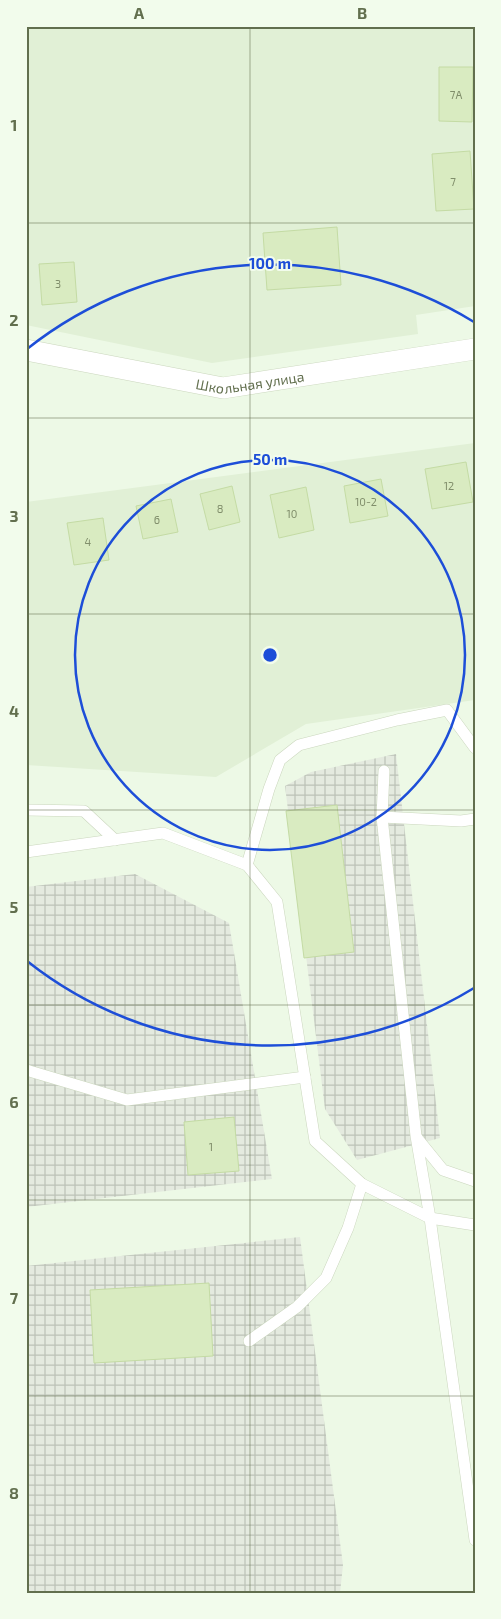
<svg xmlns="http://www.w3.org/2000/svg" width="501" height="1619" font-family="'Exo 2',sans-serif">
<defs>
<pattern id="industrial-grid" width="8" height="8" patternUnits="userSpaceOnUse" patternTransform="scale(1.25)"><rect width="8" height="8" fill="#e4eadf"/><path d="M0 4h8M4 0v8" fill="none" stroke="#bcc2b7"/></pattern>
</defs>
<rect width="100%" height="100%" fill="#edf9e6"/>
<g fill="#e1f0d6">
<polygon points="26,26 475,26 475,306 416,315 418,334 212,363 26,325"/>
<polygon points="475,443 475,700 306,724 216,777 26,765 26,502"/>
</g>
<g fill="url(#industrial-grid)">
<polygon points="396,754 440,1138 357,1160 325,1109 285,786 311,772"/>
<polygon points="135,874 229,923 272,1179 26,1207 26,887"/>
<polygon points="300,1237 343,1565 340,1593 26,1593 26,1266"/>
</g>
<g fill="#d9ebc1" stroke="#c4dba4">
<polygon points="439,67 473,67 472,122 439,121"/>
<polygon points="470,151 474,209 436,211 432,154"/>
<polygon points="337,227 341,285 267,290 263,233"/>
<polygon points="74,262 77,302 42,305 39,264"/>
<polygon points="466,462 473,502 432,509 425,469"/>
<polygon points="381,479 388,516 350,523 344,486"/>
<polygon points="232,486 240,522 209,530 200,494"/>
<polygon points="306,487 314,530 279,538 270,495"/>
<polygon points="171,499 178,532 143,539 136,506"/>
<polygon points="103,518 109,560 74,565 67,523"/>
<polygon points="337,805 354,952 304,958 286,811"/>
<polygon points="234,1117 239,1171 188,1175 184,1122"/>
<polygon points="209,1283 213,1356 94,1363 90,1290"/>
</g>
<g fill="none" stroke-linecap="round" stroke-linejoin="round">
<defs>
<g id="service">
<polyline points="384,771 382,817 461,821 475,819"/>
<polyline points="26,810 84,811 115,840"/>
<polyline points="382,817 416,1136 430,1218 475,1540"/>
<polyline points="26,852 163,833 247,865 277,902 315,1141 362,1184 430,1218 475,1225"/>
<polyline points="247,865 269,789 280,760 299,745 397,720 447,710 475,748"/>
<polyline points="26,1070 127,1100 305,1077"/>
<polyline points="417,1138 443,1170 475,1181"/>
<polyline points="249,1341 297,1307 326,1278 348,1228 362,1184"/>
</g>
<g id="minor">
<path id="s1" d="M26 350 223 388 475 349"/>
</g>
</defs>
<use href="#service" stroke="#cbd7be" stroke-width="12"/>
<use href="#minor" stroke="#cbd7be" stroke-width="22"/>
<use href="#service" stroke="#fff" stroke-width="11"/>
<use href="#minor" stroke="#fff" stroke-width="21"/>
</g>
<path fill="none" stroke="#626f4e" stroke-width="1" stroke-opacity="0.55" d="M250 26V1593M26 223H475M26 418H475M26 614H475M26 810H475M26 1005H475M26 1200H475M26 1396H475"/>
<g fill="none" stroke="#1d4ed8" stroke-width="2.5">
<circle cx="270" cy="655" r="195"/>
<path d="M474 988A391 391 0 0 1 27 961M27 349A391 391 0 0 1 474 322"/>
</g>
<g text-anchor="middle" dominant-baseline="central" stroke-width="4" stroke-linejoin="round" paint-order="stroke">
<g font-size="11" fill="#808e6b">
<text x="456" y="94">7А</text>
<text x="453" y="181">7</text>
<text x="58" y="283">3</text>
<text x="449" y="485">12</text>
<text x="366" y="501">10-2</text>
<text x="220" y="508">8</text>
<text x="292" y="513">10</text>
<text x="157" y="519">6</text>
<text x="88" y="541">4</text>
<text x="211" y="1146">1</text>
</g>
<g font-size="14" fill="#626f4e" stroke="#f2fcec">
<text stroke="none"><textPath href="#s1" startOffset="228">Школьная улица</textPath></text>
</g>
</g>
<circle cx="270" cy="655" r="8" fill="#1d4ed8" stroke="#f2fcec" stroke-width="2.5"/>
<g font-size="15" text-anchor="middle" font-weight="bold" fill="#1d4ed8" stroke="#f2fcec" stroke-width="4" stroke-linejoin="round" paint-order="stroke">
<text x="270" y="269">100 m</text>
<text x="270" y="465">50 m</text>
</g>
<rect width="501" height="1619" fill="none" stroke="#f2fcec" stroke-width="55"/>
<rect x="28" y="28" width="446" height="1564" fill="none" stroke="#626f4e" stroke-width="2"/>
<g font-size="16" text-anchor="middle" font-weight="bold" fill="#626f4e">
<text x="139" y="19">A</text>
<text x="362" y="19">B</text>
<text x="14" y="131">1</text>
<text x="14" y="326">2</text>
<text x="14" y="522">3</text>
<text x="14" y="717">4</text>
<text x="14" y="913">5</text>
<text x="14" y="1108">6</text>
<text x="14" y="1304">7</text>
<text x="14" y="1499">8</text>
</g>
</svg>
